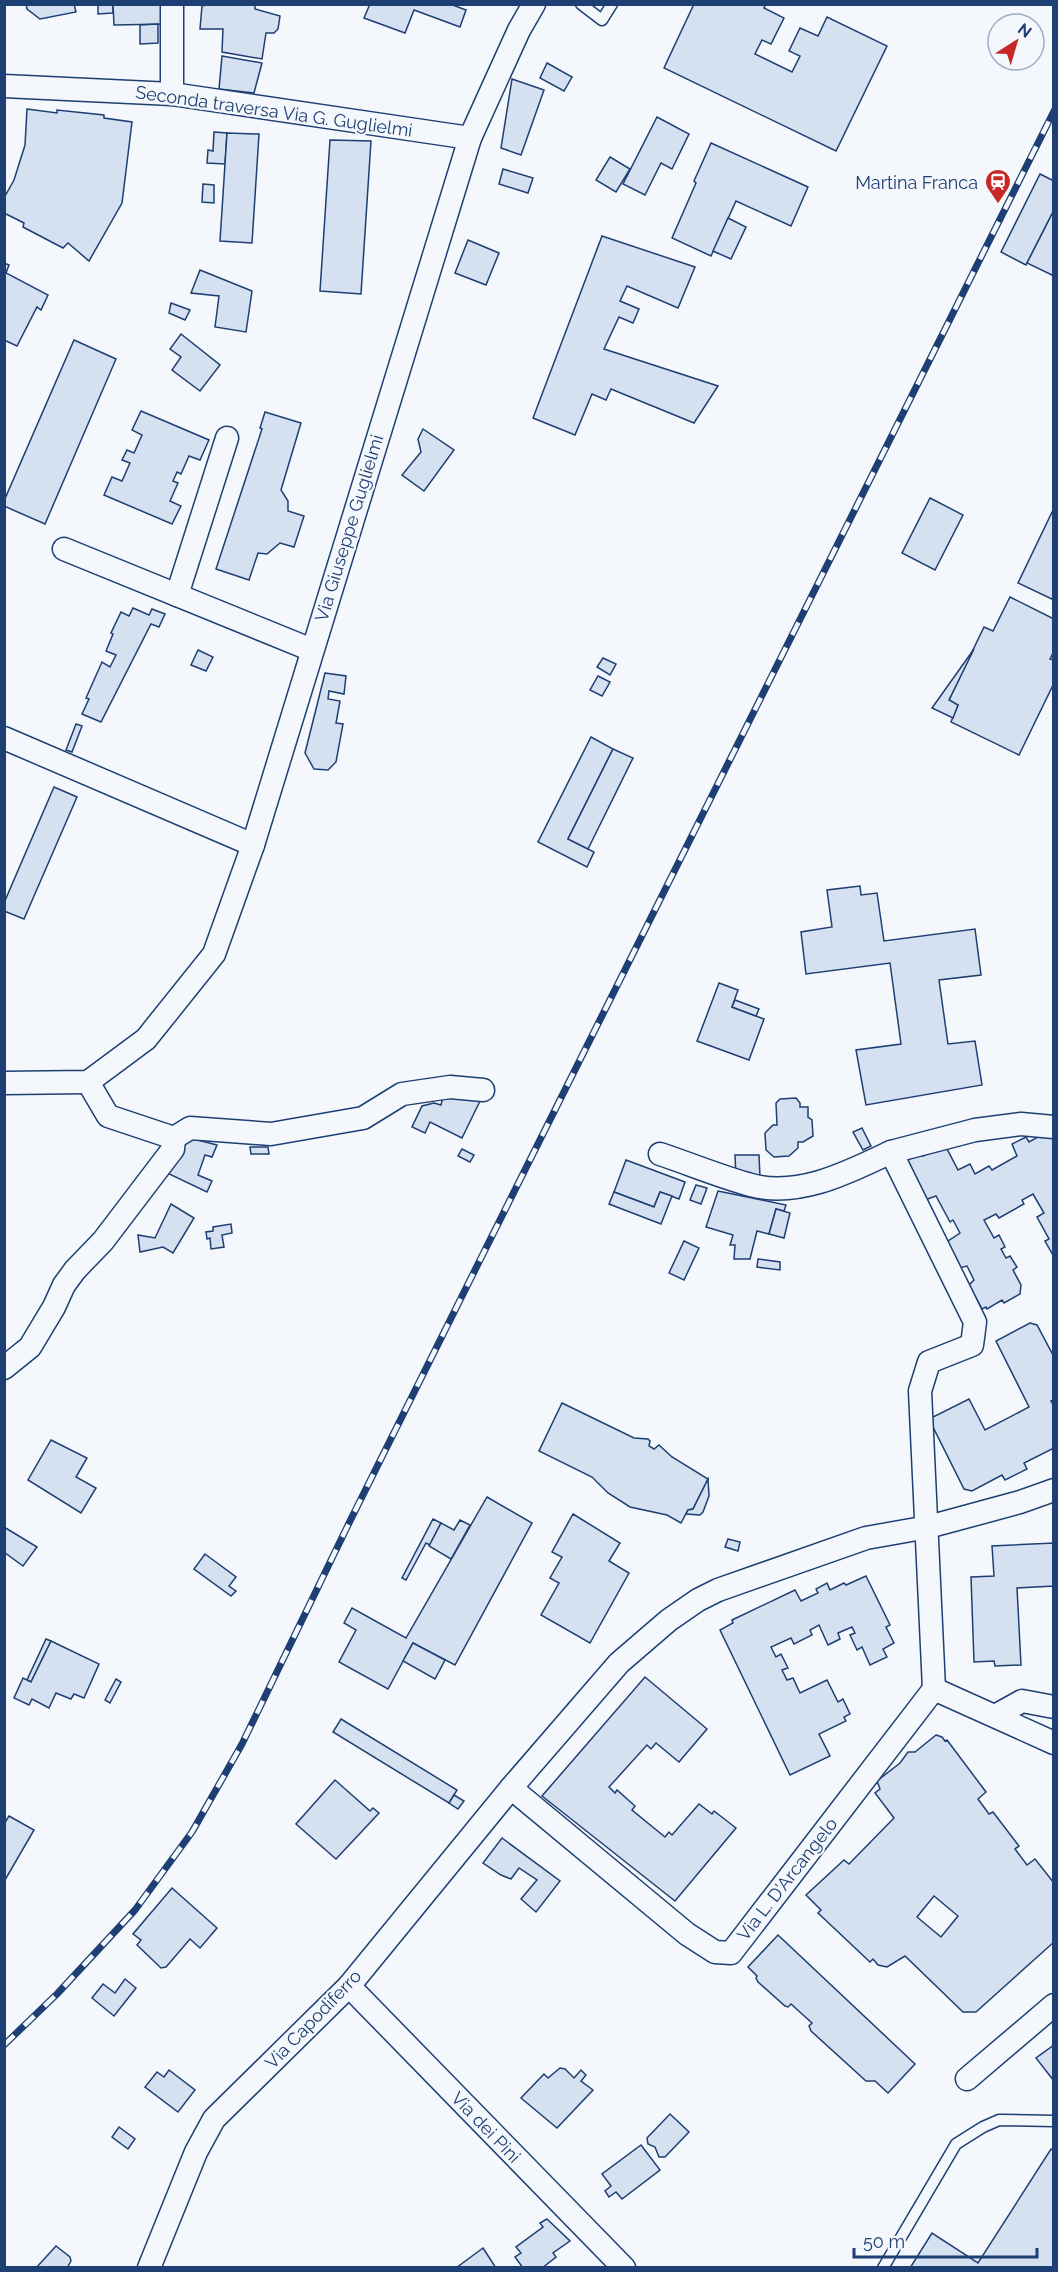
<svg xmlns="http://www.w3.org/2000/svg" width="1058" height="2272" font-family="Raleway,sans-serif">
<rect width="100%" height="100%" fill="#f4f7fb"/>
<g fill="#d5e0f0" stroke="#1d3f73" stroke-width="1.5" fill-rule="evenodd">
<polygon points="26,4 74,4 76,12 40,19 27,9"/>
<polygon points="98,4 113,4 113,13 98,14"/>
<polygon points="113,4 164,4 165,24 114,25"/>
<polygon points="210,4 255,4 255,9 280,16 278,29 274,33 266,33 262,59 222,52 223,29 200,29 202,6"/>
<polygon points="370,4 450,4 466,10 460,27 414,10 405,33 364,18"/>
<polygon points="694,4 766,4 764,8 784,18 771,44 762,40 755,54 792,72 800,56 789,51 800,28 818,36 827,17 887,46 836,151 664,68"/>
<polygon points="158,24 158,43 140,44 140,25"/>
<polygon points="222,56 262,63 254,93 219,89"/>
<polygon points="547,63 572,77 564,91 540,78"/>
<polygon points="512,79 544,90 521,155 501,148"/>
<polygon points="27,109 57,113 57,110 104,115 104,118 132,122 122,203 89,261 68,243 63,248 23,227 24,223 4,213 4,198 14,180 25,145"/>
<polygon points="657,117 689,134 672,169 661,163 645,195 623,184"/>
<polygon points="214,132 227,133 225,164 207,163 208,150 213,151"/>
<polygon points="227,133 259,134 252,243 220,241"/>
<polygon points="330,140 371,141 361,294 320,291"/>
<polygon points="711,143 808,187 791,226 736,201 711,256 672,238 696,183 694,181"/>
<polygon points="610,157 630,169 616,192 596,180"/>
<polygon points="503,169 533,178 528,193 499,184"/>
<polygon points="1040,174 1054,181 1054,210 1026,265 1001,252"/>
<polygon points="203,184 214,185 214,203 202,202"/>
<polygon points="1054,210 1054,276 1027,263"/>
<polygon points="728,218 746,227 731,259 713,251"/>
<polygon points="602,236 695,267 678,308 627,286 620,301 639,309 633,323 619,317 604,349 718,386 694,423 611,389 606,400 592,394 575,435 533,418"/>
<polygon points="468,240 499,253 486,285 455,273"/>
<polygon points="4,263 9,265 6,273 48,295 41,310 37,307 17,346 4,340"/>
<polygon points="200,270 252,291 246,332 215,327 219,296 191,293"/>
<polygon points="171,303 190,310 185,320 169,313"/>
<polygon points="181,334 220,365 200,391 172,370 181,357 170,349"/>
<polygon points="74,340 116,359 45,524 4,506 4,501"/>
<polygon points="141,411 209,440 200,460 189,456 181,474 177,472 173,481 178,483 170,501 181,506 172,524 104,495 112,477 122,481 130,463 122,460 127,450 134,453 142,435 132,430"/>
<polygon points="265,412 301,423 281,490 288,501 288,511 304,516 294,547 280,543 267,554 258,553 249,580 216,569 262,429 260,428"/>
<polygon points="423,429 454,450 424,491 402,475 421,452 418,439"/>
<polygon points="930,498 963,515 935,570 902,553"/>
<polygon points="1054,508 1054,600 1018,583"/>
<polygon points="1010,597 1054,619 1054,651 1050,659 1054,660 1054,683 1019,755 951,722 958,705 949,700 984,627 993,631"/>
<polygon points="133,608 149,615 152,609 165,614 159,627 151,624 101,722 82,714 89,699 86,698 102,662 110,667 116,655 106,651 113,634 111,633 121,612 129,616"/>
<polygon points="974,649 949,700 958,705 953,718 932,708"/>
<polygon points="198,650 213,657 206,671 191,665"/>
<polygon points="603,658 616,664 610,675 597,667"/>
<polygon points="325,673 346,676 344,694 329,691 328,699 340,701 336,723 343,724 336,762 328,770 314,769 305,753"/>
<polygon points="598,676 610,682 602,696 590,690"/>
<polygon points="76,724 82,726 72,752 66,750"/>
<polygon points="591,737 613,749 568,839 594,852 587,867 538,842"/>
<polygon points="613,749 633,758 588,849 568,839"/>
<polygon points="54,787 77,797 24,919 4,911 4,903"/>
<polygon points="860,886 861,895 877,893 884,941 975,929 981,975 939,980 948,1044 975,1041 982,1085 866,1105 856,1050 901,1044 890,963 806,974 801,932 832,927 827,890"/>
<polygon points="719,983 738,990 732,1007 764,1019 749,1060 697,1041"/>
<polygon points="735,1000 759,1009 756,1016 732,1007"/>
<polygon points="443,1096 481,1099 462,1138 430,1122 425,1133 412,1127 422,1106 434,1103 441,1105"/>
<polygon points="796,1098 800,1103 800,1107 808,1107 808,1117 812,1120 813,1136 803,1142 798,1142 798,1148 789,1156 774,1157 766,1150 765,1133 773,1125 777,1125 776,1103 780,1099"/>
<polygon points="862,1128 871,1146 863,1150 853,1132"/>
<polygon points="1054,1132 1054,1257 1045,1241 1049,1239 1037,1217 1044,1213 1033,1194 1022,1200 1024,1204 999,1218 996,1214 984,1220 994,1238 999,1235 1005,1247 1001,1249 1006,1258 1010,1256 1017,1267 1013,1270 1021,1285 1020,1294 1004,1303 1002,1300 987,1309 986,1307 982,1309 969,1285 974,1280 967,1266 959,1268 945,1243 960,1233 953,1220 950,1222 936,1196 922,1201 906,1161 922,1152 923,1156 939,1147 947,1149 958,1170 970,1164 975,1174 989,1166 992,1170 1017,1156 1012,1144 1026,1137 1029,1142 1038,1137 1036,1134"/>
<polygon points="190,1138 217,1145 212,1157 205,1155 198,1175 212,1181 207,1192 165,1172 185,1139"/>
<polygon points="250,1147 268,1147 269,1154 251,1154"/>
<polygon points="462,1149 474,1155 470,1162 458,1156"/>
<polygon points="735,1155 759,1155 760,1177 736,1177"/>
<polygon points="626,1160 685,1182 679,1199 660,1192 654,1207 614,1192"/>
<polygon points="696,1185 707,1188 701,1204 690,1200"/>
<polygon points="718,1191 786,1205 784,1211 776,1209 769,1234 757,1231 750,1259 734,1259 735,1245 730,1245 733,1235 706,1227"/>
<polygon points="614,1192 654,1207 660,1192 672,1196 661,1224 609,1204"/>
<polygon points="171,1204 194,1218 173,1253 163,1247 140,1252 138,1235 155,1238"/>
<polygon points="776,1209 790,1213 784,1238 769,1234"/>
<polygon points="231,1224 232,1233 222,1235 224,1247 211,1249 210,1238 207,1239 206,1232 213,1231 213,1227"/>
<polygon points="684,1241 699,1248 684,1280 669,1273"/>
<polygon points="758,1259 780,1262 780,1270 757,1267"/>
<polygon points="1030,1323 1037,1325 1054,1357 1054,1400 1051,1401 1054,1406 1054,1448 1024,1463 1027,1469 1005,1480 1002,1475 972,1491 964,1489 929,1419 969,1399 985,1430 1029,1407 996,1341"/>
<polygon points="562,1403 634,1438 648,1439 650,1441 649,1446 654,1449 659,1445 672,1457 708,1479 693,1509 688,1510 681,1523 667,1515 630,1507 608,1493 592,1477 539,1451"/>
<polygon points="51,1440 87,1458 76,1477 96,1488 81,1513 28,1480"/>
<polygon points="708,1479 709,1496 703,1512 700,1515 686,1514 688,1510 693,1509"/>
<polygon points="487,1497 532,1523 455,1665 413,1643 388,1689 339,1662 356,1630 344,1623 352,1608 406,1638"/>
<polygon points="573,1514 620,1543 609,1561 629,1573 590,1643 541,1615 559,1583 550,1578 562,1557 552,1552"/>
<polygon points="433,1519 441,1523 430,1545 426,1543 406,1580 402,1578"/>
<polygon points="460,1520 470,1525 451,1559 429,1546 441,1523 454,1530"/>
<polygon points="4,1527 37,1547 23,1566 4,1552"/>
<polygon points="728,1539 740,1542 738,1551 725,1547"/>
<polygon points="1054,1543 1054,1586 1017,1588 1021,1665 995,1666 994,1661 974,1662 971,1577 994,1576 992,1546"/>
<polygon points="205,1554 236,1577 229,1586 236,1591 231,1596 194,1569"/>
<polygon points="866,1576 890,1625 886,1627 894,1643 883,1649 887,1657 870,1665 862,1647 857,1650 850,1635 855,1633 852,1627 838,1633 840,1639 828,1645 819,1625 810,1630 812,1635 794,1644 791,1638 771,1647 776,1657 781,1654 788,1668 782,1670 787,1680 793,1678 800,1693 827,1680 838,1702 843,1699 850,1714 844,1717 846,1721 819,1734 830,1756 790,1775 720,1630 733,1623 732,1620 795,1590 801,1601 818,1593 816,1589 827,1583 830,1590 844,1583 846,1585"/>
<polygon points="46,1639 51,1641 31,1682 27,1680"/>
<polygon points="51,1641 99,1664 84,1698 74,1694 71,1699 56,1693 49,1708 32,1699 29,1705 14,1698 23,1678 31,1682"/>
<polygon points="413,1643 445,1660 435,1679 403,1661"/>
<polygon points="645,1677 707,1729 679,1762 656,1743 651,1749 647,1745 609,1787 615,1793 617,1790 635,1806 632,1810 665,1837 669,1832 672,1835 699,1804 712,1814 714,1811 736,1828 675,1901 542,1796"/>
<polygon points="116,1679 121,1682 110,1703 105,1700"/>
<polygon points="341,1719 457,1790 449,1803 333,1732"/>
<path d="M936 1735 942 1737 945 1741 947 1740 986 1792 978 1799 989 1814 993 1812 1019 1846 1015 1849 1027 1865 1035 1859 1054 1883V1942L976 2012H963L905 1956 887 1967 878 1965 873 1959 870 1962 818 1913 821 1910 806 1895 844 1860 849 1864 894 1818 875 1793 880 1789 877 1781 900 1763 908 1752H915ZM934 1896 958 1916 941 1937 917 1917Z"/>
<polygon points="335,1780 370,1811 373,1808 379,1813 336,1859 296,1824"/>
<polygon points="454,1795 464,1801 458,1809 449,1803"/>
<polygon points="9,1816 34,1830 5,1880 4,1824"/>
<polygon points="502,1838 560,1881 536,1912 521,1899 537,1880 519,1868 511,1879 501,1875 483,1863"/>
<polygon points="172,1888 217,1928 200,1948 190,1939 166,1967 161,1968 137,1945 141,1940 133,1934"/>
<polygon points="778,1935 915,2064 888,2093 875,2081 866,2081 811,2031 809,2026 812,2023 791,2004 788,2007 785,2006 758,1982 756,1978 757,1976 748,1967"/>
<polygon points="125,1979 136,1988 114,2016 92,1998 103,1984 115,1993"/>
<polygon points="1054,2045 1054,2081 1036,2058"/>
<polygon points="560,2068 565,2069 574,2078 581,2070 586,2075 581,2081 593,2090 557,2128 521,2098 544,2074 548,2078"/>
<polygon points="169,2070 195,2090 178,2112 145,2087 157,2072 164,2077"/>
<polygon points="670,2114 689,2132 665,2157 659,2157 655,2147 648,2144 647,2138"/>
<polygon points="119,2127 135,2139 128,2149 112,2137"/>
<polygon points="641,2145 660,2170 622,2199 616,2192 609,2197 605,2191 611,2186 602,2174"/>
<polygon points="1051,2149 1054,2151 1054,2268 910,2268 932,2233 978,2263"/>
<polygon points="547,2219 570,2241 553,2253 556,2257 542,2268 523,2268 515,2257 521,2253 516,2247 543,2227 540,2223"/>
<polygon points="56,2246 70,2257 71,2261 67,2268 36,2268"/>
<polygon points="483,2248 496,2268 456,2268"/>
</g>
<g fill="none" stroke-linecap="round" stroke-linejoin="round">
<defs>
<g id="service">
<polyline points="581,4 602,20 612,4"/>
<polyline points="883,2268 956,2144 983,2127 999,2120 1054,2121"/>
</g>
<g id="minor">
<polyline points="4,86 172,94 470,138"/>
<polyline points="172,94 172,4"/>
<polyline points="64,549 312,650"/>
<polyline points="177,595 227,438"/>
<polyline points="4,738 253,845"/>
<polyline points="4,1083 88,1082 146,1039 214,954 253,845 470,138 519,30 534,4"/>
<polyline points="174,1138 190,1128 271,1134 363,1118 402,1094 450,1087 483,1090"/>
<path d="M660 1154C690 1164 721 1177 751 1185 799 1198 849 1172 891 1152"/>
<polyline points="4,1368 30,1347 54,1307 64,1285 75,1270 103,1241 173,1149 174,1138 108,1116 88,1082"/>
<polyline points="934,1689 920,1391 929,1362 972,1345 975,1322 891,1152 975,1130 1021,1124 1054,1127"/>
<polyline points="934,1689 1054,1743"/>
<polyline points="995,1716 1022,1701 1054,1707"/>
<polyline points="511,1788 687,1934 715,1952 731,1953 934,1689"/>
<polyline points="349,1986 624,2268"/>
<polyline points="967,2079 1054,2005"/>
<polyline points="149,2268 196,2152 214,2119 349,1986 511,1788 619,1663 669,1620 698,1600 718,1590 866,1538 928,1527 1020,1502 1054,1490"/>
</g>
</defs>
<use href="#service" stroke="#1d3f73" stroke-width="13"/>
<use href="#minor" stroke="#1d3f73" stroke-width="25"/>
<use href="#service" stroke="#f4f7fb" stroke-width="10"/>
<use href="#minor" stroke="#f4f7fb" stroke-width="22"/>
<defs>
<polyline id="rail" points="4,2045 57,1994 135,1910 192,1832 242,1744 350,1521 480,1260 1054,111"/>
</defs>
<use href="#rail" stroke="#1d3f73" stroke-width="7"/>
<use href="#rail" stroke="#f4f7fb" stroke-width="4.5" stroke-dasharray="14" stroke-linecap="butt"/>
</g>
<defs>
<symbol id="station-pin" viewBox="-11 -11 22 30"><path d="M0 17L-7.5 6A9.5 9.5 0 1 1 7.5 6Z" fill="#c62828" stroke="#f4f7fb"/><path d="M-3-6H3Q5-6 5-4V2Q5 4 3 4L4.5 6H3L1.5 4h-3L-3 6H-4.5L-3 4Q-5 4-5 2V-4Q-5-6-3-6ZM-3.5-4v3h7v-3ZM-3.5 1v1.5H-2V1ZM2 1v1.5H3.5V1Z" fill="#fff"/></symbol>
</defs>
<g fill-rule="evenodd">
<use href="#station-pin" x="983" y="167" width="30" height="40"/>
</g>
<g text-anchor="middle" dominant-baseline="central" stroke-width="4.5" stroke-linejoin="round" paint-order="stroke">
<g font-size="18" fill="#1d3f73" stroke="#f4f7fb">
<text transform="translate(274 111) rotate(8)">Seconda traversa Via G. Guglielmi</text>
<text transform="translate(349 528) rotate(-73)">Via Giuseppe Guglielmi</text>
<text transform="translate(787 1879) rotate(-52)">Via L. D'Arcangelo</text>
<text transform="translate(313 2019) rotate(-46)">Via Capodiferro</text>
<text transform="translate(486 2127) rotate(46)">Via dei Pini</text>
</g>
<g font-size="18" fill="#1d3f73" stroke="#f4f7fb" text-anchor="end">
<text x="978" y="182">Martina Franca</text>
</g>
</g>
<rect width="1058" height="2272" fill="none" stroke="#1d3f73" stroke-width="12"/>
<g transform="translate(1016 42) rotate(37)"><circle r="28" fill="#f4f7fb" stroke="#9eadc5" stroke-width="1.5"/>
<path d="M0-4.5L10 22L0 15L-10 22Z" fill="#c62828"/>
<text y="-9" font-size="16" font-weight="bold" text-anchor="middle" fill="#1d3f73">N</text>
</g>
<path d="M854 2248v9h183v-9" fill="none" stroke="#1d3f73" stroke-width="3"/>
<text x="863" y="2248" font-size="18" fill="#1d3f73" stroke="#f4f7fb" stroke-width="4.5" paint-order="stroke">50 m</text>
</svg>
